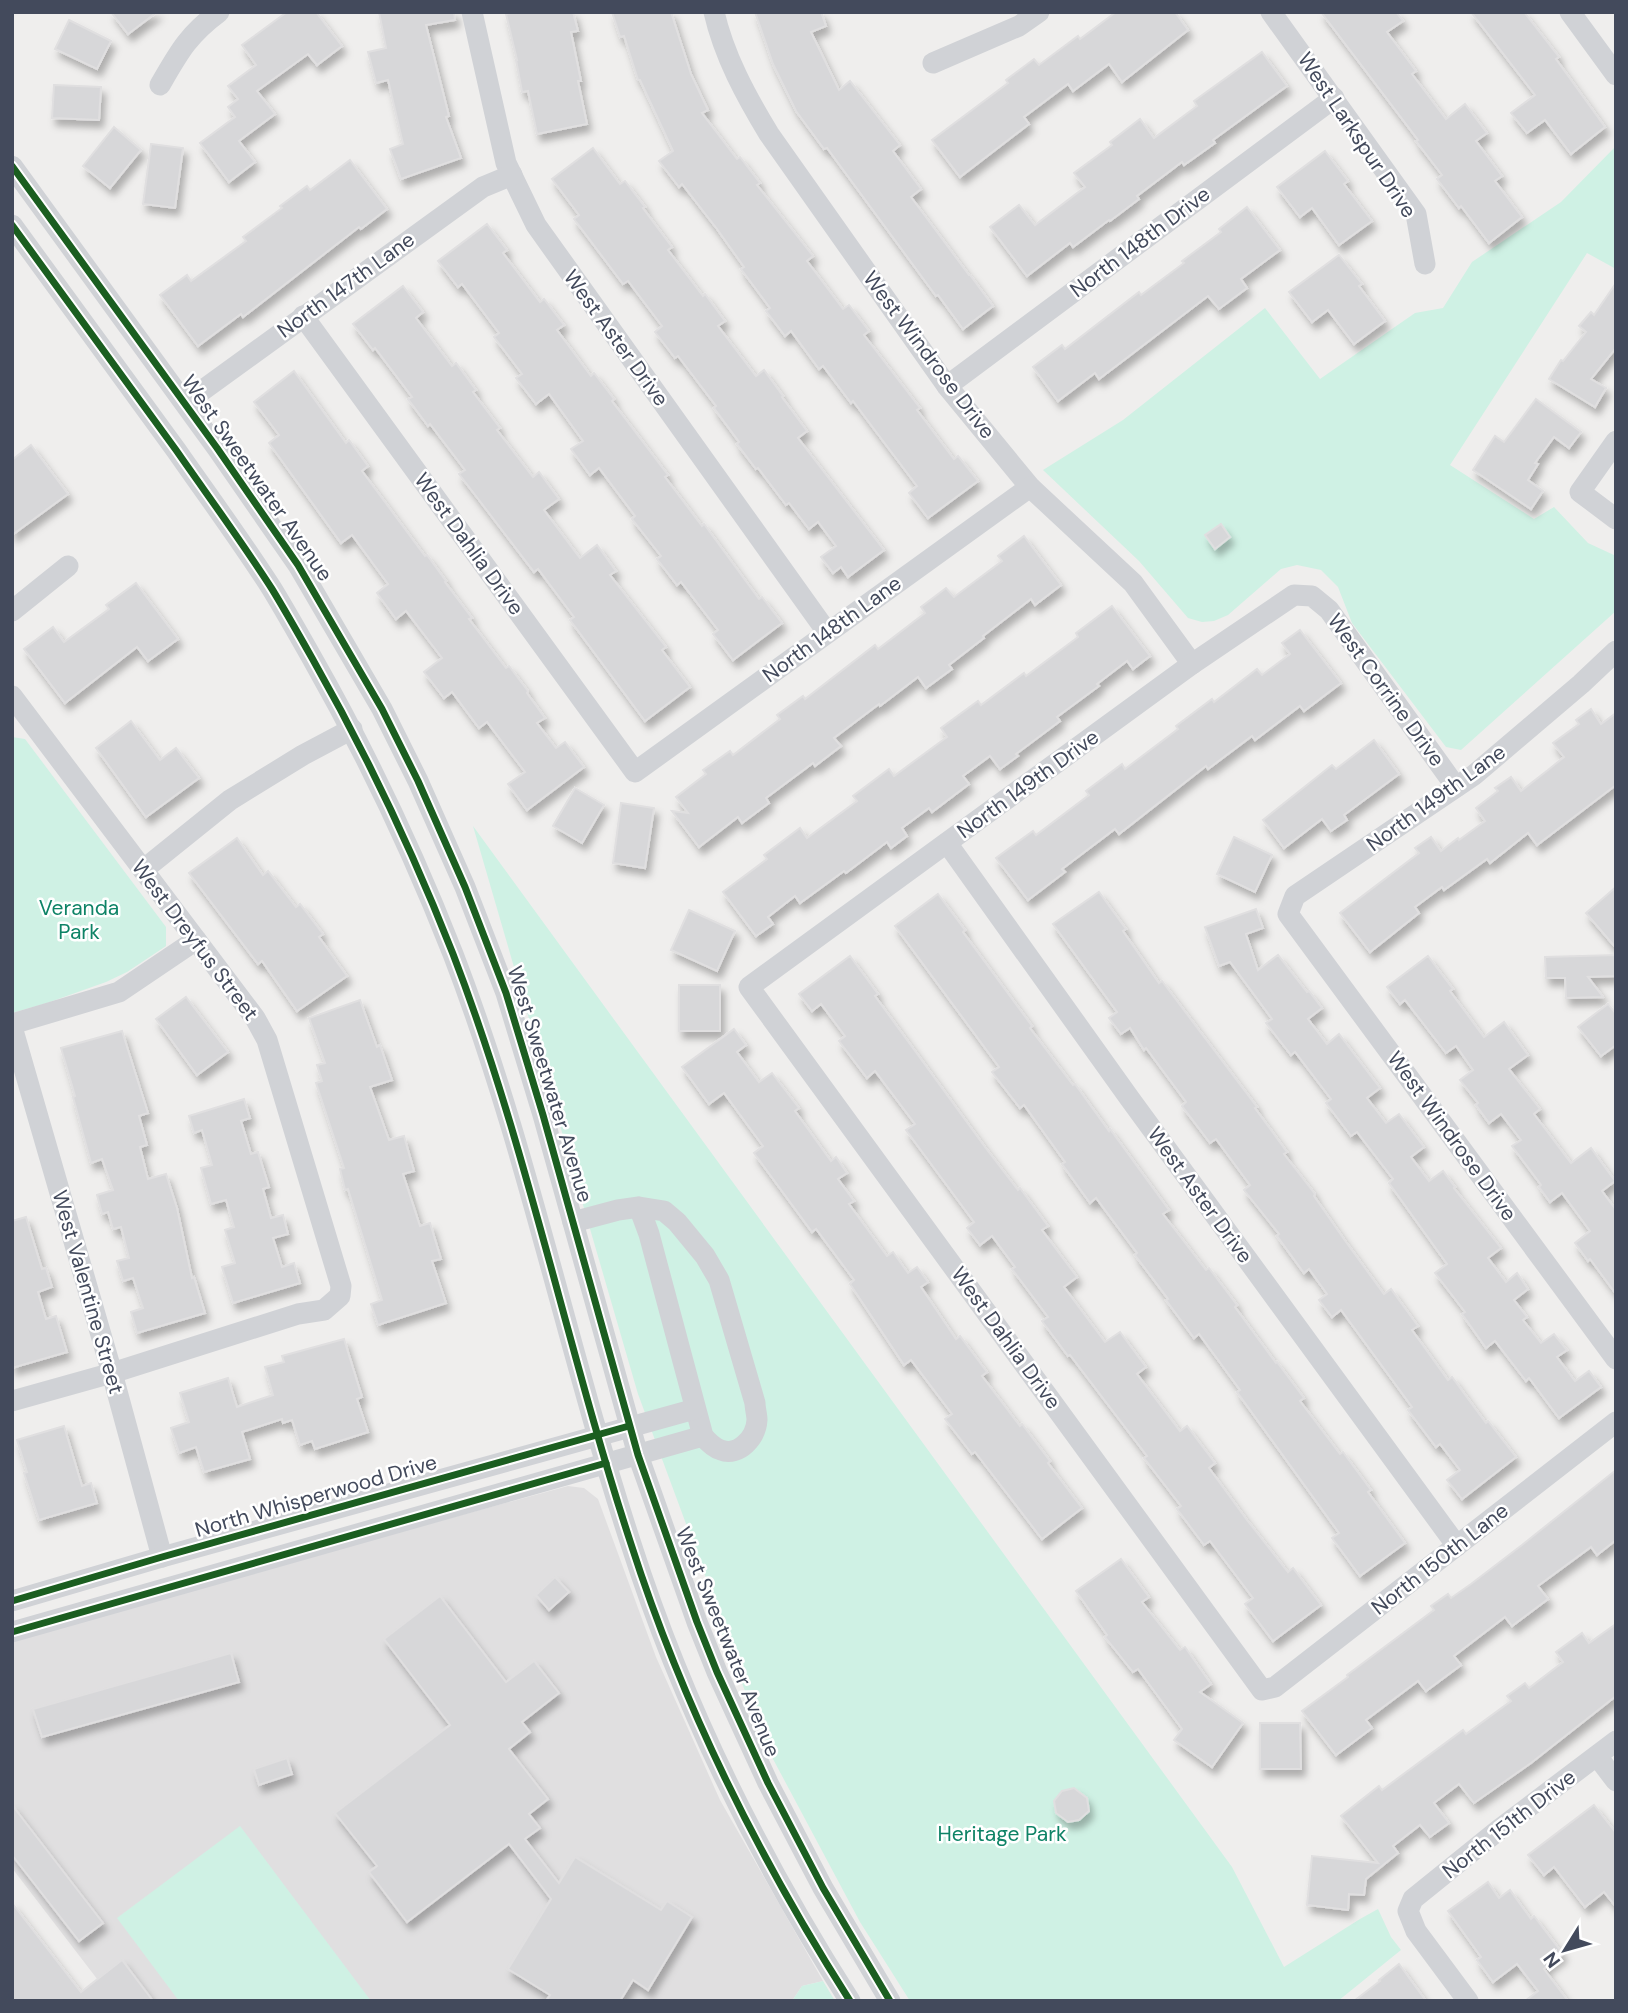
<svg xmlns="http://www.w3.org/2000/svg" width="1628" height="2013" font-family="'DM Sans',sans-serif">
<defs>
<filter id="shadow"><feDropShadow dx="4" dy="7" stdDeviation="3.5" flood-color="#0004"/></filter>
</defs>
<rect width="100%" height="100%" fill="#efeeed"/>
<polygon fill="#e0dfe0" points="568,1486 584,1488 598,1499 656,1657 720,1800 823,1981 802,1986 792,2001 114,2001 12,1868 12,1638"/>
<g fill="#cff1e4">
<polygon points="1616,146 1616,269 1587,253 1450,465 1534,519 1554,507 1588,543 1616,556 1616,611 1461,750 1446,747 1352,623 1338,587 1321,570 1297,565 1281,569 1228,615 1214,621 1202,622 1188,618 1139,561 1043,470 1123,420 1265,308 1320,379 1415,313 1443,308 1472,262 1561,202"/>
<polygon points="12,737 25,739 166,927 166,946 127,972 106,982 47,1003 12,1013"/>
<polygon points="473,826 1232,1867 1284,1967 1360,1919 1378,1909 1391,1937 1401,1950 1338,2001 910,2001 860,1922 773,1759 723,1637 709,1586 638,1394"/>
<polygon points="240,1826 371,2001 179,2001 117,1918"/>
<polygon points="823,1981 835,2001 792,2001 802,1986"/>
</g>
<g fill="#d7d7d9" stroke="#e0dfe0" stroke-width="2" filter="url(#shadow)">
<polygon points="111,12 157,12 128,34"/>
<polygon points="287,12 316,12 342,46 317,65 308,54 257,91 275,114 239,141 255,162 229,182 200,143 235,117 228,107 238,99 228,86 256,65 242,45"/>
<polygon points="379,12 454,12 455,20 426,25 449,116 446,117 461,158 401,179 390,149 403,144 388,80 376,83 368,52 386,48"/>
<polygon points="514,12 573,12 578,31 571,32 581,81 578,81 587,124 537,134 528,91 522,92 516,60 517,60 506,14"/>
<polygon points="612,12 671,12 691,74 708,110 702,113 737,159 740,157 760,183 757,185 813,256 807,261 843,309 849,305 869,331 864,335 920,408 917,410 954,459 958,456 978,481 928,518 909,493 917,486 880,437 853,401 851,403 823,366 819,369 791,331 785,336 766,311 770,308 741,269 744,267 717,229 682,184 679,187 659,161 673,151 640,80 638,80 624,36 620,37"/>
<polygon points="755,12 821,12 826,26 811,32 839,90 850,81 900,145 893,151 921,189 911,197 969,275 970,275 993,306 963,329 938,295 936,296 827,148 824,149 796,111 773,64"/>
<polygon points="1116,12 1175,12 1188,30 1122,82 1109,64 1073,91 1068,84 1024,117 1029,124 960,177 932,140 1008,83 1006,80 1034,59 1039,65 1078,36 1080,39"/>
<polygon points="1321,12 1396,12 1403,21 1387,32 1416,71 1412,74 1446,119 1465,104 1487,133 1476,141 1502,176 1495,181 1522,217 1489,243 1461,206 1459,208 1437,179 1442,175 1416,141 1418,140"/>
<polygon points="1471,12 1524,12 1559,57 1556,59 1605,127 1571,154 1545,120 1527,133 1511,113 1535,95"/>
<polygon points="69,20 111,41 97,69 55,49"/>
<polygon points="1262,52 1287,86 1213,140 1215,143 1184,165 1182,162 1137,196 1139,199 1110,221 1109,220 1073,247 1070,243 1027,276 990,227 1019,205 1035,225 1085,187 1074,173 1112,145 1110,142 1140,119 1154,138 1197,106 1194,101"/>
<polygon points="54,85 101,87 99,120 52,118"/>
<polygon points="114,127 141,150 110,188 83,166"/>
<polygon points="151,144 183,148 175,208 143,204"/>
<polygon points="593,148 620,184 625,181 645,207 643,208 672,247 668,250 703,296 705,294 725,321 718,326 756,376 764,370 783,396 782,397 807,431 798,438 884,550 848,577 841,567 833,573 821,557 836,546 818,522 809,529 789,503 786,505 758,468 756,469 737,444 739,442 714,408 716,406 678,356 675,358 655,332 662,326 628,281 623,284 574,219 579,215 552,179"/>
<polygon points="1325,151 1348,181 1344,184 1372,221 1339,245 1312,208 1300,217 1277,187"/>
<polygon points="350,160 387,209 361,229 359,227 243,317 241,314 198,346 160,295 187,275 191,281 246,241 243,237 282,208 280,206 307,186 310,190"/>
<polygon points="1247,207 1280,250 1241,279 1247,288 1219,309 1208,296 1099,379 1095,373 1058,401 1033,367 1062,345 1065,349 1139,292 1141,295 1184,263 1182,261 1221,232 1219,229"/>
<polygon points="487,224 507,250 503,253 540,302 544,299 564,325 557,330 591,376 594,373 614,399 612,401 668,475 665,477 702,526 704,524 759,599 762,597 782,623 733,660 713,634 718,630 681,582 677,585 657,559 661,556 632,519 635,516 599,468 590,475 571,449 583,441 549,394 536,404 516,378 522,374 494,337 499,333 462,284 458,287 438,261"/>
<polygon points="1339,255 1362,284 1359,286 1385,321 1354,344 1328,310 1312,322 1289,292"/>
<polygon points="1616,283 1616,348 1591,379 1606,388 1595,407 1549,379 1561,360 1563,361 1586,332 1579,326 1591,312 1594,315"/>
<polygon points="403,286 423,312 416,318 452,366 456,363 476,390 473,392 500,428 497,430 533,477 539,472 559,499 544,510 580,558 597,545 616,571 610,575 666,647 662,650 690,687 645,721 570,620 574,617 538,569 534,572 479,500 459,474 465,470 430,424 428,426 408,399 412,397 375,348 373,350 353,324"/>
<polygon points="294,371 346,443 349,440 368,466 362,471 425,556 427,555 446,581 445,582 472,618 469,619 506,668 509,666 528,691 527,693 545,718 537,723 556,748 565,742 584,767 527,810 508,784 525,772 487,722 479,728 452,692 444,698 424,672 442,658 406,611 396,619 377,593 388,584 352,535 341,543 269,443 279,435 254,402"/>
<polygon points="1536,399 1581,432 1569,448 1554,437 1535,463 1538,464 1528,480 1543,491 1531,509 1473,470 1495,436 1504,442"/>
<polygon points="31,445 68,494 12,535 12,460"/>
<polygon points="1221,524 1230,537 1215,549 1205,535"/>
<polygon points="1024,536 1061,585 1035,605 1031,599 983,636 984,638 949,665 952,669 926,688 918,677 880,706 879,704 834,738 841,746 815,766 813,763 766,798 769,803 742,823 738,817 699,847 672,811 688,813 676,797 706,774 703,770 730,751 733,755 780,719 777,715 803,696 805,699 875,645 878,649 925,613 921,607 946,588 954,597 1002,561 998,556"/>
<polygon points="136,583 178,639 148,661 137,647 65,703 24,649 53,627 64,642 109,609 106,605"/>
<polygon points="1112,606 1150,656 1133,669 1127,661 1097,684 1099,686 1057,717 1060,721 1016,754 1018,756 1000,769 990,756 963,776 969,784 932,812 929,808 902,828 907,836 891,848 887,842 846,873 844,871 800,903 795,896 768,917 773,924 756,936 723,892 767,859 764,855 800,828 807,838 857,801 853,796 889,769 894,776 947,737 941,728 978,701 981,705 1024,673 1026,676 1078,637 1076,633"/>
<polygon points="1300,630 1341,683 1304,711 1300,706 1255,740 1252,736 1208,769 1206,766 1119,834 1115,829 1062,869 1065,872 1028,900 996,858 1033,831 1036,835 1089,795 1086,791 1122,764 1125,769 1178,729 1176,726 1212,699 1214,702 1257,669 1262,675 1290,654 1282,643"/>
<polygon points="1591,709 1601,724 1616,713 1616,785 1537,845 1528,833 1490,863 1487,859 1444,890 1442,887 1415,907 1419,913 1370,952 1340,913 1419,853 1415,848 1431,837 1441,851 1458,838 1459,840 1485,821 1476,808 1498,791 1495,788 1511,777 1521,791 1548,770 1564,757 1553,743 1579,724 1576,720"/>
<polygon points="131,721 160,760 176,748 199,778 146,817 96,748"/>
<polygon points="1374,740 1399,774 1344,815 1347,820 1331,831 1322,819 1284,848 1263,820 1332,765 1336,769"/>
<polygon points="575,788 604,805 582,843 553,826"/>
<polygon points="621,803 654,808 645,868 613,863"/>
<polygon points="1234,837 1272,855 1255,892 1217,874"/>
<polygon points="237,838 263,875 268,871 296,907 300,904 323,934 319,937 347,976 297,1011 262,961 258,964 189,873"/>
<polygon points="1616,887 1616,948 1586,913"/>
<polygon points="1099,892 1126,929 1123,931 1159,983 1162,981 1257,1107 1255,1108 1287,1152 1284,1154 1315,1194 1314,1196 1346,1242 1384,1294 1391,1289 1418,1326 1412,1330 1448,1380 1452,1377 1486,1423 1488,1421 1516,1457 1462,1499 1447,1480 1460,1470 1440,1444 1436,1447 1408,1410 1412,1407 1341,1310 1332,1317 1319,1300 1327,1294 1309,1269 1304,1273 1277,1236 1279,1234 1244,1190 1250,1185 1216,1139 1210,1143 1182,1106 1186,1102 1146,1048 1144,1050 1130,1028 1121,1034 1109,1018 1117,1012 1053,924"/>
<polygon points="938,894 965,930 963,932 1032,1026 1030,1028 1073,1085 1075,1084 1109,1131 1110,1129 1169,1210 1163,1214 1206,1270 1209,1268 1237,1305 1235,1307 1276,1363 1277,1362 1304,1398 1300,1401 1340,1454 1343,1452 1371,1490 1368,1492 1405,1543 1360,1576 1332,1538 1339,1533 1237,1392 1240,1390 1199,1334 1194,1338 1166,1300 1168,1299 1135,1255 1137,1253 1096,1198 1090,1203 1062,1164 1065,1162 1024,1105 1020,1108 992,1072 999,1067 895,926"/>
<polygon points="1256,909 1263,928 1246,934 1258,970 1278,955 1307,992 1309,991 1322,1008 1308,1019 1327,1044 1339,1034 1380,1088 1367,1098 1386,1123 1399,1114 1424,1147 1411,1157 1429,1181 1443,1171 1455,1187 1454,1188 1501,1248 1488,1258 1506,1282 1517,1273 1528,1289 1514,1300 1527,1317 1523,1320 1541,1343 1554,1334 1567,1350 1557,1357 1575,1381 1589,1371 1601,1387 1559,1418 1529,1378 1526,1381 1495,1341 1486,1348 1462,1314 1465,1312 1435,1273 1447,1264 1389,1183 1393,1179 1357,1132 1351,1136 1326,1103 1331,1099 1295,1052 1291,1055 1266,1023 1272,1019 1230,962 1219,966 1205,927"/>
<polygon points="689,910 735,931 717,971 671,950"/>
<polygon points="1616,955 1616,976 1588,977 1603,997 1566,998 1565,978 1546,978 1545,957"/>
<polygon points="850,956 878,994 875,996 985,1147 1018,1190 1020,1188 1048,1226 1042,1230 1077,1277 1064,1287 1105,1342 1120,1332 1146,1367 1137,1374 1180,1431 1187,1426 1215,1463 1209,1468 1247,1520 1288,1572 1293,1568 1321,1605 1273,1641 1245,1604 1253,1598 1210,1541 1204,1545 1177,1509 1181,1506 1144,1458 1147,1456 1070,1355 1068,1356 1042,1321 1048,1317 1012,1269 1015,1267 992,1236 980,1245 967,1228 974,1222 906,1130 915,1124 875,1071 867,1078 839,1041 845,1036 821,1004 812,1011 799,994"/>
<polygon points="1428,956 1453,989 1450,991 1484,1037 1504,1022 1528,1055 1509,1069 1540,1109 1534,1114 1571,1163 1591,1148 1615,1181 1602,1191 1616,1210 1616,1294 1590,1259 1588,1261 1575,1243 1590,1231 1562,1193 1550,1202 1539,1187 1541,1185 1512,1146 1521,1140 1501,1114 1489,1123 1476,1105 1478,1103 1460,1080 1473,1070 1456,1046 1446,1053 1405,1000 1400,1004 1387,987"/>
<rect x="679" y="985" width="41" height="46"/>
<polygon points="186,997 228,1052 197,1075 156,1019"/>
<polygon points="360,1000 377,1047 380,1045 392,1080 370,1087 389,1140 404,1136 414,1171 403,1174 420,1226 430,1223 441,1259 432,1261 446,1303 378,1325 371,1304 382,1300 348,1189 345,1190 340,1169 344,1168 316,1083 322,1081 317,1065 325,1063 309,1018"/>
<polygon points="1608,1004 1616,1014 1616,1045 1601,1056 1578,1027"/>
<polygon points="734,1029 746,1045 737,1052 759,1082 772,1073 799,1108 795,1111 831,1161 836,1157 847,1173 838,1179 854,1201 849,1204 887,1256 893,1252 908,1273 917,1267 928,1282 921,1287 956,1339 960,1336 987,1372 982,1376 1020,1426 1022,1424 1050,1461 1048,1463 1082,1508 1042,1539 975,1452 972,1454 945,1419 952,1414 911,1360 904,1365 850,1284 854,1280 816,1229 812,1232 754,1153 763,1146 724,1093 709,1104 682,1067"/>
<polygon points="122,1031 148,1113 139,1116 147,1145 140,1147 148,1179 166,1174 177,1208 192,1278 194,1277 205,1313 137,1333 131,1312 143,1308 133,1278 123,1281 117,1261 129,1258 121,1227 113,1229 108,1212 102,1214 97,1195 113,1190 102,1159 91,1163 73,1097 75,1096 61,1048"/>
<polygon points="244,1099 250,1118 241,1121 251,1154 258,1152 269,1187 263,1189 271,1218 283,1215 288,1234 273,1238 282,1267 294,1263 300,1283 233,1303 222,1267 235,1263 225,1230 234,1227 226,1200 211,1204 201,1168 212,1165 202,1130 194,1133 189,1116"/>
<polygon points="26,1217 42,1269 46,1268 52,1287 38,1292 46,1319 56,1316 67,1352 12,1368 12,1221"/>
<polygon points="344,1339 362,1397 357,1399 368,1432 315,1449 312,1441 300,1445 292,1420 283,1423 282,1419 242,1432 250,1459 204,1472 196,1447 179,1453 171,1428 189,1422 180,1393 228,1378 237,1407 273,1395 265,1367 284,1362 282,1356"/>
<polygon points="64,1426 82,1486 91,1483 97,1503 39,1520 24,1473 27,1472 17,1440"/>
<polygon points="1616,1470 1616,1540 1597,1555 1591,1547 1538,1586 1548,1599 1512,1626 1505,1617 1454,1656 1461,1665 1426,1691 1418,1681 1366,1720 1372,1728 1336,1755 1302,1711 1348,1677 1347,1675 1434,1610 1431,1606 1448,1594 1451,1598 1471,1584 1522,1545"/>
<polygon points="1121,1559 1149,1597 1142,1602 1180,1650 1185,1647 1211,1684 1200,1692 1243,1723 1212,1767 1174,1740 1182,1729 1138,1669 1133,1672 1105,1637 1107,1635 1076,1591"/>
<polygon points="555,1577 569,1592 549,1610 536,1595"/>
<polygon points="440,1596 506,1682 534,1661 559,1693 522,1722 530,1732 509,1749 548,1799 529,1814 540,1828 525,1839 559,1883 575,1857 661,1910 667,1901 692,1917 648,1990 633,1980 620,2001 546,2001 550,1995 508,1969 551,1899 509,1844 407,1922 369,1872 377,1866 335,1813 450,1725 384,1639"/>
<polygon points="1616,1624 1616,1696 1531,1763 1474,1803 1459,1784 1434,1803 1449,1823 1430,1837 1420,1825 1393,1846 1398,1853 1366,1879 1364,1895 1349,1894 1348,1910 1307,1905 1312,1856 1378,1863 1341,1816 1379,1786 1382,1790 1463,1730 1466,1734 1511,1701 1507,1696 1525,1683 1529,1688 1563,1662 1556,1652 1582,1633 1589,1643"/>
<polygon points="231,1653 239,1682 42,1737 33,1709"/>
<polygon points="1260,1723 1300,1723 1301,1769 1260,1769"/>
<polygon points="287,1758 292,1774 259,1785 254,1769"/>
<polygon points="1074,1788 1087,1798 1089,1811 1079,1820 1068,1822 1056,1813 1054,1801 1062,1791"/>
<polygon points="12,1805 103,1923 79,1941 12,1855"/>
<polygon points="1594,1805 1616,1833 1616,1907 1604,1892 1585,1907 1554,1867 1544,1875 1528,1855"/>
<polygon points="1488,1882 1499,1898 1510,1890 1531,1919 1534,1916 1563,1954 1544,1969 1568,2001 1525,2001 1538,1991 1517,1964 1493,1982 1477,1960 1481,1957 1448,1911"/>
<polygon points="12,1903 81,1992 122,1960 153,2001 12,2001"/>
<polygon points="1399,1964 1426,2001 1354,2001 1380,1981 1379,1980"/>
</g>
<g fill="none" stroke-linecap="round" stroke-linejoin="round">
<g stroke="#d0d2d6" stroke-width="21">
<polyline points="472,12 506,163 536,225 827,632"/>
<path d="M714 12C724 56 746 96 769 134L947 386 1030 487 1133 583 1192 664"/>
<polyline points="1271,12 1416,214 1425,264"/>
<polyline points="1570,12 1616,75"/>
<polyline points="933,63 1019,26 1039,12"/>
<path d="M160 85C179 52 188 35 219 12"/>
<polyline points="12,166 217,448 298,565 382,709 418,781 465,887 506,993 543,1115 638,1455 697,1622 717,1672 768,1783 823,1888 890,2001"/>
<path d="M12 225C67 300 122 375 176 450 208 496 242 542 272 589 286 612 299 635 312 658 366 753 413 852 453 954 527 1146 567 1349 631 1544 682 1703 760 1860 850 2001"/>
<polyline points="303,316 635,772 1030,487"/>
<polyline points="947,386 1334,98"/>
<polyline points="185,403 483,187 512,175"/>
<polyline points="1616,441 1580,492 1616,519"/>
<polyline points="12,611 68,566"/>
<polyline points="1616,651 1581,684 1474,775 1295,896 1288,914 1616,1359"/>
<polyline points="12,696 255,1018 267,1040 341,1286 340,1296 324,1310 298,1314 112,1373 12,1401"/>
<polyline points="1456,787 1329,610 1312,596 1294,595 1192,664 749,987 1262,1690 1275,1687 1616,1422"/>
<polyline points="947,843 1130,1099 1457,1546"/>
<polyline points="143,870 230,800 303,755 352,729"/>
<polyline points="12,1024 119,992 196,940"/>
<polyline points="12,1027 112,1373 162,1557"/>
<path d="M573 1222 618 1210 639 1207 664 1211 677 1222 705 1256 719 1280 755 1403C755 1408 757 1415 757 1420 756 1437 739 1457 721 1450 714 1448 708 1442 703 1436L649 1234 639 1207"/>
<polyline points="12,1601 162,1557 695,1409"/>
<polyline points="12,1632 703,1436"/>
<polyline points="1597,1756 1616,1781"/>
<polyline points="1468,2001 1416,1931 1408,1911 1413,1899 1501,1828 1616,1741"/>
</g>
<defs>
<g id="cycleway">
<polyline points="12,166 217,448 298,565 382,709 418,781 465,887 506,993 543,1115 638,1455 697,1622 717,1672 768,1783 823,1888 890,2001"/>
<path d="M12 225C67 300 122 375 176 450 208 496 242 542 272 589 286 612 299 635 312 658 366 753 413 852 453 954 527 1146 567 1349 631 1544 682 1703 760 1860 850 2001"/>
<polyline points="12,1601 162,1557 629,1426"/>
<polyline points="12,1632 606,1463"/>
</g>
</defs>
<use href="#cycleway" stroke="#fff" stroke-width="11"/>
<use href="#cycleway" stroke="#1b5e20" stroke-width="7"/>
</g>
<g text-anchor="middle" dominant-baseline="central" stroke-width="5" stroke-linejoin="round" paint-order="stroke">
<g font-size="21" fill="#434a5c" stroke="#fff">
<text transform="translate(1357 135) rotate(56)">West Larkspur Drive</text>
<text transform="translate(1140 242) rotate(-37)">North 148th Drive</text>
<text transform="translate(346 285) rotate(-36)">North 147th Lane</text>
<text transform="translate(616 338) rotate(54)">West Aster Drive</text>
<text transform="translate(929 355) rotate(53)">West Windrose Drive</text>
<text transform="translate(257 478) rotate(55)">West Sweetwater Avenue</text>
<text transform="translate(469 544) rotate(54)">West Dahlia Drive</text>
<text transform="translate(832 629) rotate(-36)">North 148th Lane</text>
<text transform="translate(1386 690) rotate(54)">West Corrine Drive</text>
<text transform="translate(1028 784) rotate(-36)">North 149th Drive</text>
<text transform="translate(1436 798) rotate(-36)">North 149th Lane</text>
<text transform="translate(195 940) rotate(53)">West Dreyfus Street</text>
<text transform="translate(550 1084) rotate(73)">West Sweetwater Avenue</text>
<text transform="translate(1452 1136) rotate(54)">West Windrose Drive</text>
<text transform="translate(1200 1195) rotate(54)">West Aster Drive</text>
<text transform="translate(88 1292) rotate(74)">West Valentine Street</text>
<text transform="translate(1006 1338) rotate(54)">West Dahlia Drive</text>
<text transform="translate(316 1496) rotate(-16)">North Whisperwood Drive</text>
<text transform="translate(1440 1559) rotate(-38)">North 150th Lane</text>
<text transform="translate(728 1642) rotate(68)">West Sweetwater Avenue</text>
<text transform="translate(1509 1824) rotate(-38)">North 151th Drive</text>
</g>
<g font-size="21" fill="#0e8366" stroke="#fff">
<text x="79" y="908">Veranda<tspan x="79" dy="24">Park</tspan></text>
<text x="1002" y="1834">Heritage Park</text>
</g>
</g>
<rect width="1628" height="2013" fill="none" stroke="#434a5c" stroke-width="28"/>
<g transform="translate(1565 1950) rotate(233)" stroke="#ffffff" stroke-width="5" paint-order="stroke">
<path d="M0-5L12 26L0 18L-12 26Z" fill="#434a5c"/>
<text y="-10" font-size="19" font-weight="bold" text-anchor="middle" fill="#434a5c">N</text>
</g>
</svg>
